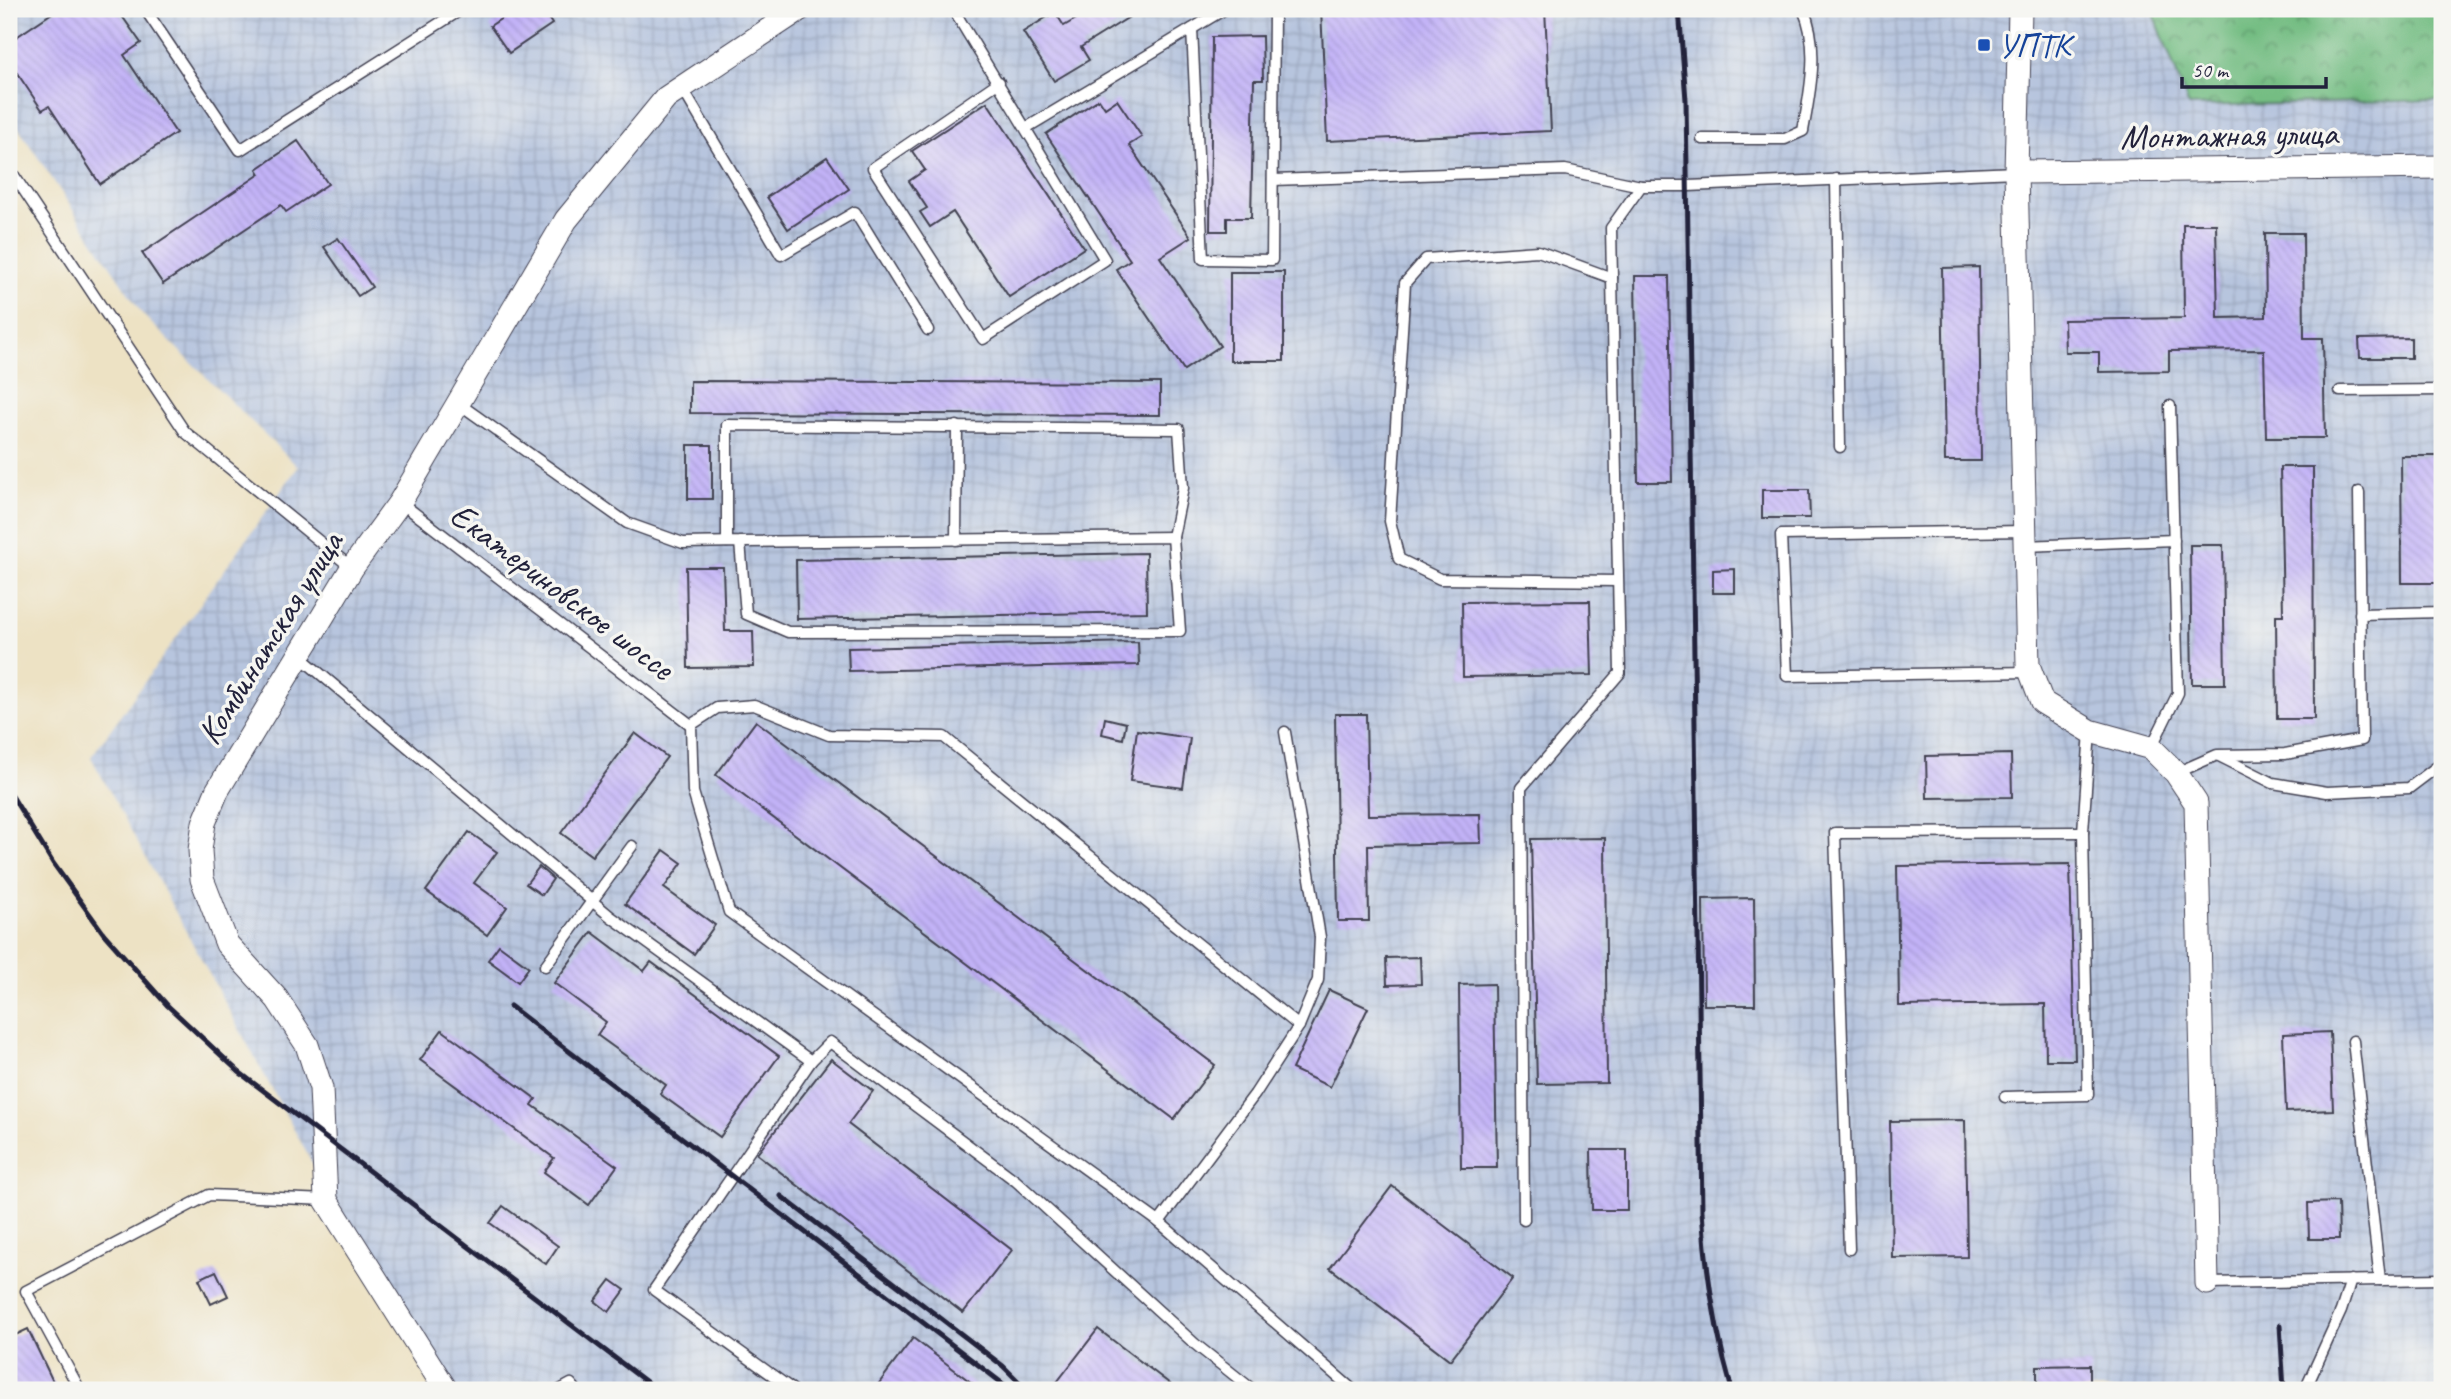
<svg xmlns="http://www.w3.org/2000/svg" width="2451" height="1399" font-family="Caveat,sans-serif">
<defs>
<pattern id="industrial-grid" width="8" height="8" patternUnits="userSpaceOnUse" patternTransform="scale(1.75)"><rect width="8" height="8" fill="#b7c5de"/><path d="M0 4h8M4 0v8" fill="none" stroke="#9da9bf"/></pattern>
<pattern id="forest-crowns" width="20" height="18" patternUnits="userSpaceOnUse" patternTransform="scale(1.75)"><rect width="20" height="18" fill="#74bd83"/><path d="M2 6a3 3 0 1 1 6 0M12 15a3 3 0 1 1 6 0" fill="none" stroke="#5f996c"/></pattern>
<pattern id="building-back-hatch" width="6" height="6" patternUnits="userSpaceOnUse" patternTransform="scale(1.75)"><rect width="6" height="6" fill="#c2b2f7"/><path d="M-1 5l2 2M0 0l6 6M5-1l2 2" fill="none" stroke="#a699d5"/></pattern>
</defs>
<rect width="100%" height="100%" fill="#f6f6f2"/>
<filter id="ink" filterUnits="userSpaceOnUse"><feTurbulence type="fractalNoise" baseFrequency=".0143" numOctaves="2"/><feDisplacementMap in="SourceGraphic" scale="14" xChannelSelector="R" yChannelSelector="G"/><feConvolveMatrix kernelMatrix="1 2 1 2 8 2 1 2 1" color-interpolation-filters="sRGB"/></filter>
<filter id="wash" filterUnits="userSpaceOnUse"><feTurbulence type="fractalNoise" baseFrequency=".00686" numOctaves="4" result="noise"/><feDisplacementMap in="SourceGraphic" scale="28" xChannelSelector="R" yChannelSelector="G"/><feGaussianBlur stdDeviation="1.57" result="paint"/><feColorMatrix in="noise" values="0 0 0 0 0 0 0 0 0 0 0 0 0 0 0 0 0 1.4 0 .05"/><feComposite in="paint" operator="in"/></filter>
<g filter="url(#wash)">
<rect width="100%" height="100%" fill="#ede2c4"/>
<polygon fill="url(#industrial-grid)" points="9,9 2152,9 2189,106 2442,100 2442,1390 436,1390 91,757 298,467 143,315 9,114"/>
<polygon fill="url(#forest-crowns)" stroke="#4b705f" stroke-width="2" points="2152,9 2442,9 2442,100 2189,106"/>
<g id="blocks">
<g fill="url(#building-back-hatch)">
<polygon points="58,9 117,9 141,43 124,55 176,133 100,184 49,106 42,110 9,61 9,42"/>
<polygon points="516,9 542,9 552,24 509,53 490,26"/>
<polygon points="1093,9 1142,9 1081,47 1089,60 1054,81 1023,32 1055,12 1064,26"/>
<polygon points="1321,9 1545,9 1551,131 1327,141"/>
<polygon points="1262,36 1263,80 1254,80 1251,218 1227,218 1227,231 1210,231 1212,37"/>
<polygon points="1099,99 1105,108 1117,100 1142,137 1129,145 1191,237 1160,257 1220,346 1184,370 1116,269 1130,260 1046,134"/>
<polygon points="987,102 1084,248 1009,297 953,212 930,227 920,212 927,208 909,181 925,170 912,151"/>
<polygon points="298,141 328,184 286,212 281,205 163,284 142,253 260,174 257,169"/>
<polygon points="827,157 849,189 788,229 767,197"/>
<polygon points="2183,224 2216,224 2218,318 2266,317 2265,233 2303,233 2304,338 2323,338 2325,438 2266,438 2264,350 2169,351 2169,371 2099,372 2099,352 2065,352 2064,320 2184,318"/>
<polygon points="338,238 372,287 358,296 324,247"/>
<polygon points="1979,267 1981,461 1945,461 1942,268"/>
<rect x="1230" y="272" width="54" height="89"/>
<polygon points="1635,276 1669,276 1672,482 1638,482"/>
<polygon points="2411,338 2411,358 2360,358 2359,339"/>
<polygon points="690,381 1160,383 1160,415 690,413"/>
<rect x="688" y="445" width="24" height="54"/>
<polygon points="2401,456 2442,456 2442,583 2402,583"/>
<polygon points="2280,467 2313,467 2314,719 2277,719 2276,615 2283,615"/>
<polygon points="1762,490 1809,490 1810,518 1762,518"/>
<polygon points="2190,545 2223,545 2225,684 2192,684"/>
<polygon points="1146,553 1147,612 797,619 796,560"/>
<polygon points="686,567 723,567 725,631 753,631 754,667 688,668"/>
<polygon points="1735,569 1735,593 1713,593 1713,570"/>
<polygon points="1590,601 1592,675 1463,677 1462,602"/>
<polygon points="1138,642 1139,665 849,671 848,648"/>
<polygon points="1335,714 1366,714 1368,815 1480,814 1481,843 1368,845 1369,921 1338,921"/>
<polygon points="1105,718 1126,723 1123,739 1102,734"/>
<polygon points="756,721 1215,1065 1174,1119 716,775"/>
<polygon points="1137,730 1190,738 1183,788 1130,781"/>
<polygon points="635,733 667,757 592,856 561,833"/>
<polygon points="2011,754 2012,797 1927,798 1926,756"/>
<polygon points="469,832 497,852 474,883 507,907 487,935 426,891"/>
<polygon points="1605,838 1607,1083 1537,1084 1531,839"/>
<polygon points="664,850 682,863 664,888 715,925 694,954 625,904"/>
<polygon points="2070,864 2075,1060 2046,1060 2045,1004 1899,1006 1897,866"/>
<polygon points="539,867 553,879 542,895 526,884"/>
<polygon points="1754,898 1755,1005 1704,1005 1703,899"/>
<polygon points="592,932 644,971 651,962 779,1056 720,1137 660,1094 666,1085 597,1035 606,1022 554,983"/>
<polygon points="499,945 529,967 518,982 488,960"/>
<polygon points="1420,957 1421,984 1387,985 1386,958"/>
<polygon points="1494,984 1497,1168 1461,1168 1459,985"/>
<polygon points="1329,990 1368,1008 1330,1087 1292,1069"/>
<polygon points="442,1030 536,1099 532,1105 617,1166 589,1205 544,1172 554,1158 420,1060"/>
<polygon points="2330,1032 2333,1110 2286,1112 2283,1034"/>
<polygon points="831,1059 873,1091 848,1124 1012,1250 963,1313 757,1154"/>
<polygon points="1965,1120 1967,1257 1892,1258 1890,1121"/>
<polygon points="1591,1150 1627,1150 1627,1210 1592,1210"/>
<polygon points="1392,1186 1513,1278 1450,1360 1330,1268"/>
<polygon points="2338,1202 2339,1239 2309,1239 2308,1203"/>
<polygon points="503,1206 558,1246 546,1264 490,1223"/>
<polygon points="216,1271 228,1296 211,1304 199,1279"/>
<polygon points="611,1280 625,1290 609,1312 595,1301"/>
<polygon points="28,1329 57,1390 9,1390 9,1338"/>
<polygon points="1098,1329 1178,1390 1051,1390"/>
<polygon points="913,1338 981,1390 874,1390"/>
<polygon points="2090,1365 2090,1390 2037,1390 2037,1366"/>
</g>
</g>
</g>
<g filter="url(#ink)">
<use href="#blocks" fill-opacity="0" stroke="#403f50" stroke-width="2"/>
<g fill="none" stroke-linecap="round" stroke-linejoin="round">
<defs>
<g id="lane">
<polyline points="145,9 240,150 462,9"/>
<polyline points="953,9 1105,260 983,339 873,168 999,82"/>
<polyline points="1192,29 1203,259 1272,260 1274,9"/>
<polyline points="682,88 781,255 855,212 928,330"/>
<polyline points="1026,128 1225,9"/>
<path d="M1702 139H1785L1803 131C1810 92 1820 46 1803 9"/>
<polyline points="9,168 185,432 352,568"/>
<polyline points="1836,179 1840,447"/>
<polyline points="1273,180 1565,170 1641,186 1688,186 2016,172"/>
<polyline points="1612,278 1538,251 1426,259 1405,283 1390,521 1399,559 1440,579 1617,581"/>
<polyline points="2340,391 2442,390"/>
<polyline points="458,403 627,523 683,543 740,542 1173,537 1180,631 788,632 746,614 740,542"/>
<polyline points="400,502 691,725"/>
<polyline points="2025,531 1781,535 1787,676 2031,672"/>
<polyline points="956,540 957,426"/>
<polyline points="727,542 727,425 1179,429 1183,488 1173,537"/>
<polyline points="2025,546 2174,540"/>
<polyline points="2360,614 2442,612"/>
<polyline points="299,656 610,916 811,1061 654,1290 793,1390"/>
<polyline points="691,725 693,792 729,912 1159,1222 1353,1390"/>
<polyline points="691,725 717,708 754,705 829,735 944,737 1299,1026"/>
<polyline points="2151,748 2178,693 2170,406"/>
<polyline points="2219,756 2273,783 2327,792 2409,788 2442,763"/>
<polyline points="2176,773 2217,755 2285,754 2362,740 2359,492"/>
<polyline points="545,966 632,846"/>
<polyline points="2353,1041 2380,1280"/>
<polyline points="811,1061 830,1042 1016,1181 1195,1344 1253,1390"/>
<polyline points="2005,1097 2088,1095 2083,832 2090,731"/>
<polyline points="1524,1220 1521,788 1620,673 1611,228 1641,186"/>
<polyline points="1159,1222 1255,1094 1299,1026 1318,980 1320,937 1285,732"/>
<polyline points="1849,1249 1835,833 2083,832"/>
<polyline points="2207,1283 2442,1279"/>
<polyline points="80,1390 26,1291 209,1195 326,1200"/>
<polyline points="560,1390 571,1384 576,1390"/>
<polyline points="2305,1390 2341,1311 2351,1280"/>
</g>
<g id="street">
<polyline points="2020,9 2016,172 2028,665 2042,702 2090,731 2151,748 2176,773 2196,803 2207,1283"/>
<polyline points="2016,172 2442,167"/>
<polyline points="446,1390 326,1200 321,1088 307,1045 277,999 227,944 202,879 200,850 204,823 217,791 352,568 400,502 566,220 666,98 800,9"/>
</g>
</defs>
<use href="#lane" stroke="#403f50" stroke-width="13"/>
<use href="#street" stroke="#403f50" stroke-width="25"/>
<use href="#lane" stroke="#fff" stroke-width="10"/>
<use href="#street" stroke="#fff" stroke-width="23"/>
<g stroke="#22223b" stroke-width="5">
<path d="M1679 9 1686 100 1702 1212C1706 1274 1715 1331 1732 1390"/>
<polyline points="9,791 53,863 104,934 168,1006 239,1072 657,1390"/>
<polyline points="510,1006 1011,1390"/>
<polyline points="781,1196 1003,1366 1027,1390"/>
<polyline points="2280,1325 2284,1390"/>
</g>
</g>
</g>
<rect fill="#1a4fb4" stroke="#f6f6f2" stroke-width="2.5" x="1977" y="38" width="14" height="14" rx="3.5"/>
<g text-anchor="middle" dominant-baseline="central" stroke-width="7" stroke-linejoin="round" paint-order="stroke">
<g font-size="35" fill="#164399" stroke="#f6f6f2" text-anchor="start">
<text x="1998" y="45">УПТК</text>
</g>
<g font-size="35" fill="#22223b" stroke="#f6f6f2">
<text transform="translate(2229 135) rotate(-1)">Монтажная улица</text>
<text transform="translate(562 591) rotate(37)">Екатериновское шоссе</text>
<text transform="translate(270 638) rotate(-58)">Комбинатская улица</text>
</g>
</g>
<rect width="2451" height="1399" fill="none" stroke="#f6f6f2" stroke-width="35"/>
<path d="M2182 77v10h144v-10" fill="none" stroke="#22223b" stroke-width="3.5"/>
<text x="2192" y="77" font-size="21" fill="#22223b" stroke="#f6f6f2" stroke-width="5" paint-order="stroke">50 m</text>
</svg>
